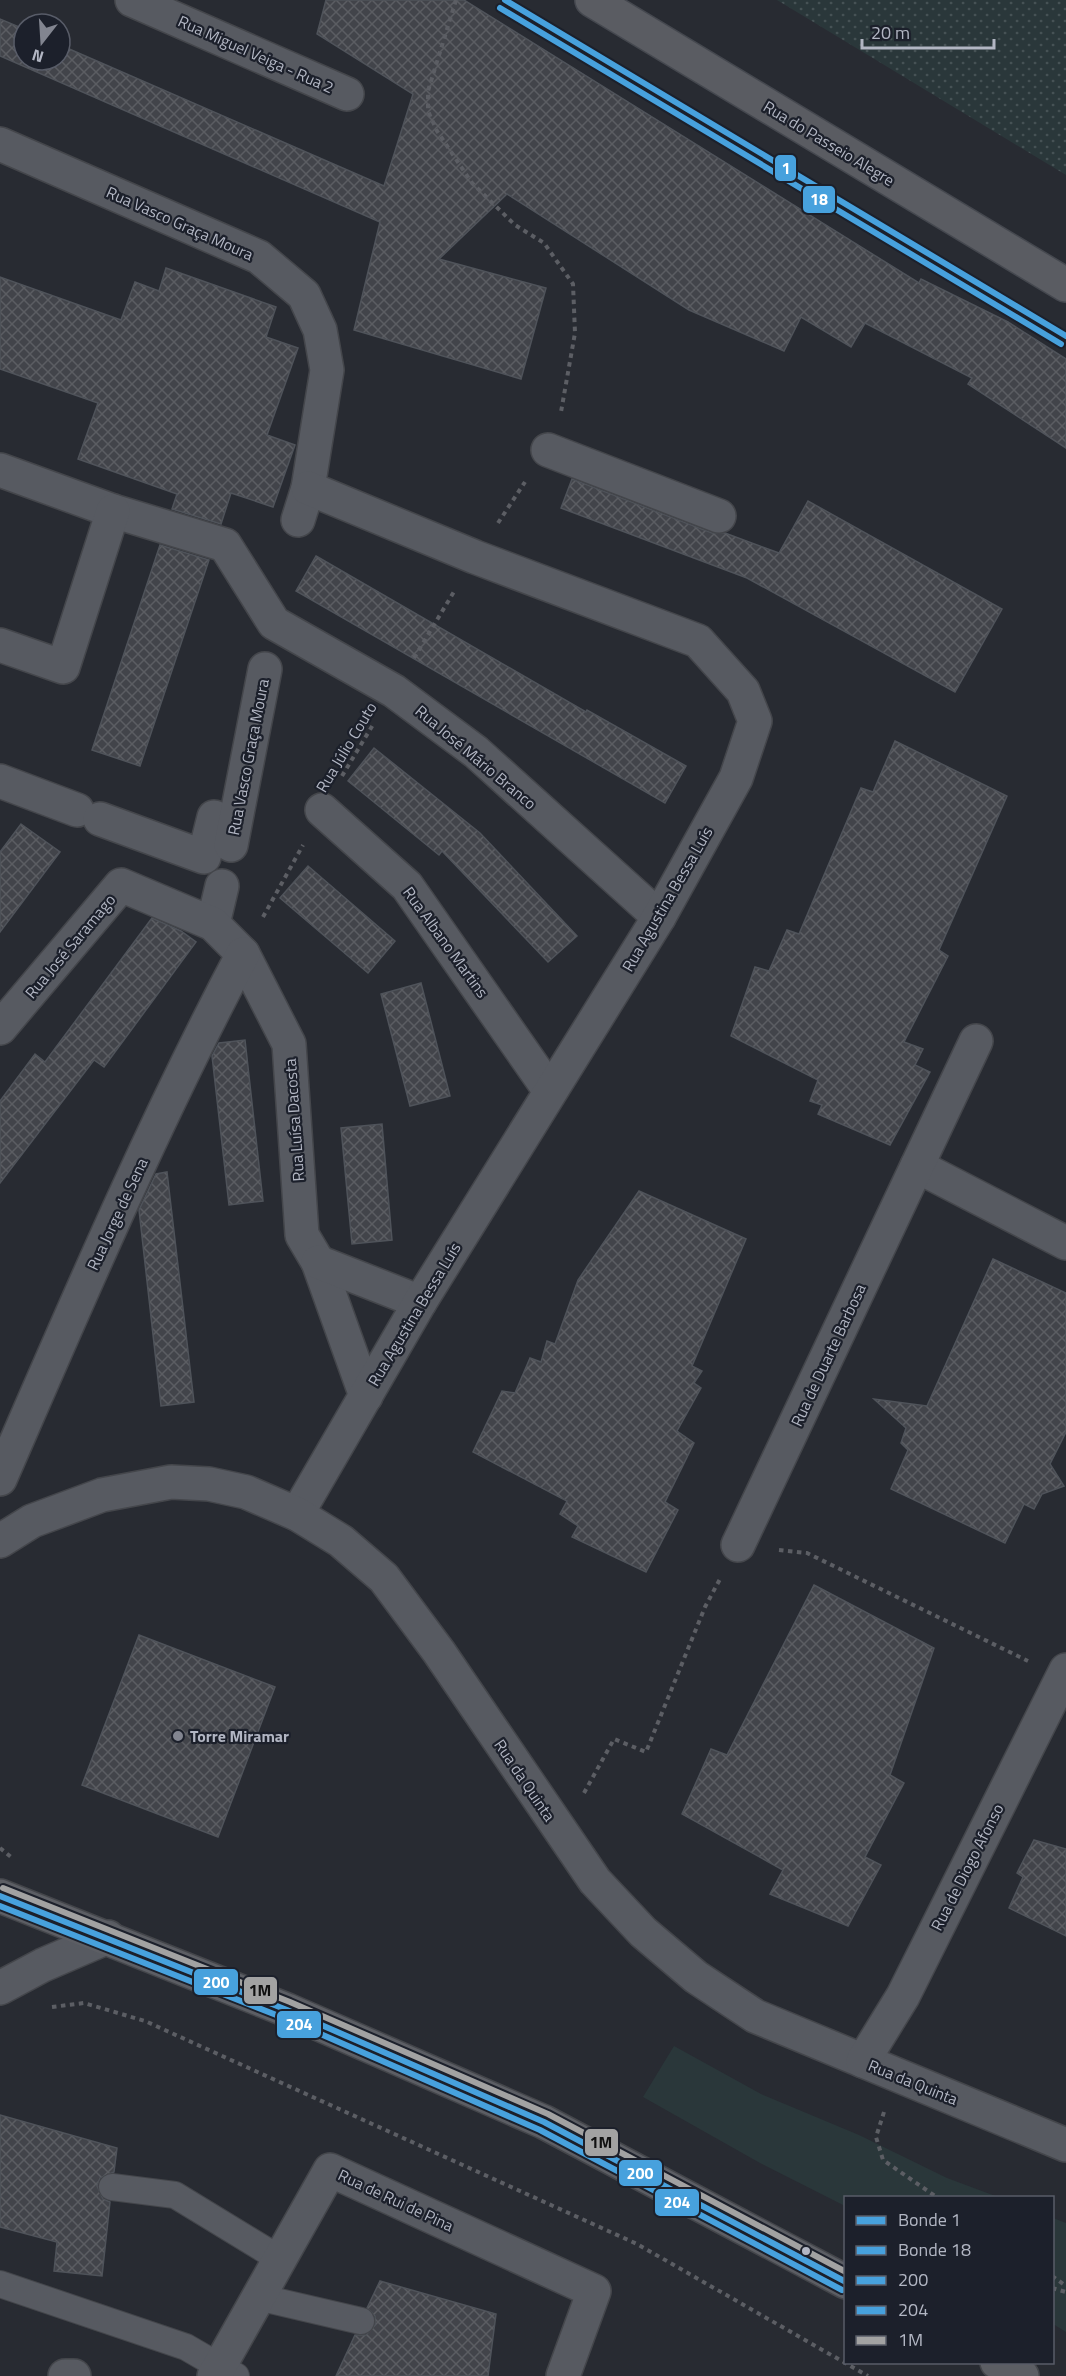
<svg xmlns="http://www.w3.org/2000/svg" width="1066" height="2376" font-family="'Titillium Web',sans-serif">
<defs>
<pattern id="park-dots" width="8" height="8" patternUnits="userSpaceOnUse" patternTransform="scale(1.5)"><rect width="8" height="8" fill="#2a373a"/><path d="M2 2h.1M6 6h.1" fill="none" stroke="#465255" stroke-width="1.8" stroke-linecap="round"/></pattern>
<pattern id="building-cross-hatch" width="8" height="8" patternUnits="userSpaceOnUse" patternTransform="scale(1.5)"><rect width="8" height="8" fill="#42444a"/><path d="M0 0l8 8M0 8l8-8" fill="none" stroke="#5b5d62"/></pattern>
</defs>
<rect width="100%" height="100%" fill="#282b32"/>
<g fill="#2a373a">
<polygon points="674,2046 761,2094 859,2135 947,2178 998,2197 846,2198 845,2206 760,2163 643,2097"/>
<polygon points="1053,2218 1066,2223 1066,2332 1053,2324"/>
</g>
<polygon fill="url(#park-dots)" points="777,0 1066,0 1066,175"/>
<g fill="url(#building-cross-hatch)" stroke="#4f535a" stroke-width="1.5">
<polygon points="326,0 464,0 919,283 921,279 1008,322 1066,359 1066,448 968,384 972,378 865,323 851,347 801,317 784,351 689,310 507,194 439,259 546,288 521,379 354,330 380,222 0,56 0,19 24,29 24,60 60,60 60,45 384,186 413,94 317,34"/>
<polygon points="166,268 276,307 266,337 298,348 267,435 295,445 273,507 231,493 221,524 172,509 177,494 78,459 98,403 0,369 0,277 121,320 135,282 159,291"/>
<polygon points="572,479 712,533 725,533 779,553 808,501 1002,609 955,692 747,578 561,508"/>
<polygon points="160,545 209,560 140,766 92,750"/>
<polygon points="316,556 586,712 587,710 686,766 665,803 296,591"/>
<polygon points="895,741 1007,796 939,950 948,956 904,1042 923,1049 915,1065 930,1072 890,1145 818,1114 822,1105 810,1101 818,1080 731,1036 755,967 769,971 787,930 799,934 861,788 873,792"/>
<polygon points="374,748 480,833 577,936 548,962 442,851 439,855 348,781"/>
<polygon points="21,824 60,852 0,932 0,852"/>
<polygon points="308,866 395,941 368,973 280,898"/>
<polygon points="152,918 181,931 196,942 104,1067 94,1060 0,1183 0,1101 35,1054 45,1062"/>
<polygon points="421,983 450,1096 410,1106 381,994"/>
<polygon points="245,1040 263,1201 229,1205 212,1056 219,1043"/>
<polygon points="382,1124 392,1240 352,1244 341,1128"/>
<polygon points="167,1172 194,1402 161,1406 139,1210 156,1174"/>
<polygon points="639,1191 746,1239 692,1366 702,1371 694,1383 701,1388 677,1431 694,1443 665,1502 678,1510 646,1572 572,1537 578,1526 560,1514 567,1501 473,1452 502,1391 515,1393 530,1358 541,1362 547,1341 555,1344 578,1280"/>
<polygon points="993,1259 1066,1293 1066,1432 1050,1464 1064,1486 1042,1494 1034,1509 1024,1504 1005,1543 891,1489 908,1450 901,1443 906,1428 874,1399 927,1406"/>
<polygon points="814,1585 934,1648 890,1775 904,1783 865,1857 881,1865 848,1926 770,1894 783,1870 682,1814 711,1749 727,1755"/>
<polygon points="139,1635 275,1687 218,1837 82,1785"/>
<polygon points="1034,1840 1066,1849 1066,1936 1009,1908 1023,1877 1017,1873"/>
<polygon points="0,2115 117,2148 114,2172 100,2178 97,2186 103,2199 110,2202 102,2276 54,2271 57,2242 0,2227"/>
<polygon points="380,2281 496,2314 488,2376 336,2376 355,2335 366,2335 375,2325 375,2316 367,2308"/>
</g>
<g fill="none" stroke-linecap="round" stroke-linejoin="round">
<defs>
<g id="lane">
<polyline points="112,2187 175,2195 280,2259"/>
<polyline points="0,2284 186,2347 236,2376"/>
<polyline points="258,2297 361,2321"/>
</g>
<g id="street">
<polyline points="132,0 347,94"/>
<polyline points="0,144 259,257 304,295 320,330 327,370 308,488 298,520"/>
<polyline points="548,450 719,516"/>
<polyline points="0,470 113,511 225,545 274,623 394,691 476,752 659,917"/>
<polyline points="0,645 63,667 113,511"/>
<polyline points="0,781 77,810"/>
<polyline points="322,810 407,886 550,1091"/>
<polyline points="100,819 204,857 214,817 231,825"/>
<polyline points="231,845 265,669"/>
<polyline points="213,924 222,886"/>
<polyline points="0,1028 121,885 213,924 243,954 289,1044 302,1235 318,1262 366,1396"/>
<polyline points="917,1166 1066,1243"/>
<polyline points="318,1262 420,1302"/>
<path d="M0 1479C77 1302 153 1124 243 954"/>
<polyline points="297,1514 420,1302 659,917 736,778 755,721 743,691 698,641 475,557 308,488"/>
<polyline points="0,1541 32,1521 102,1495 171,1482 209,1484 246,1492 297,1514 341,1541 384,1578 439,1652 595,1881 643,1932 696,1977 755,2016 1066,2145"/>
<polyline points="738,1545 976,1041"/>
<polyline points="0,1988 43,1965 108,1937"/>
<polyline points="863,2061 903,1996 1066,1670"/>
<polyline points="65,2376 74,2376"/>
<polyline points="214,2376 330,2170 594,2291 563,2376"/>
</g>
<g id="secondary">
<polyline points="0,1896 287,2010 544,2122 846,2282"/>
<polyline points="997,2362 1022,2376"/>
</g>
<polyline id="primary" points="592,0 1066,285"/>
</defs>
<use href="#lane" stroke="#44464b" stroke-width="28"/>
<use href="#street" stroke="#44464b" stroke-width="36"/>
<use href="#secondary" stroke="#44464b" stroke-width="36"/>
<use href="#primary" stroke="#45484f" stroke-width="36"/>
<g stroke="#5c5e64" stroke-width="4" stroke-dasharray="4.5 4.5" stroke-linecap="butt">
<polyline points="456,0 428,91 428,111 437,131 472,183 515,225 544,243 573,284 575,333 561,412"/>
<polyline points="498,523 525,482"/>
<polyline points="414,658 455,590"/>
<polyline points="342,776 374,723"/>
<polyline points="263,917 303,845"/>
<polyline points="779,1550 807,1553 1028,1661"/>
<polyline points="584,1793 614,1739 646,1752 705,1607 720,1579"/>
<polyline points="0,1848 11,1857"/>
<polyline points="52,2007 84,2003 145,2021 637,2244 868,2376"/>
<polyline points="884,2112 876,2137 883,2160 938,2198"/>
<polyline points="1052,2276 1066,2286"/>
<polyline points="1052,2288 1066,2292"/>
</g>
<use href="#lane" stroke="#575a61" stroke-width="26"/>
<use href="#street" stroke="#575a61" stroke-width="33"/>
<use href="#secondary" stroke="#5c5e64" stroke-width="33"/>
<use href="#primary" stroke="#5a5c62" stroke-width="33"/>
<defs>
<polyline id="bus-1" points="0,1896 287,2010 544,2122 846,2282"/>
<polyline id="bus-2" points="0,1906 284,2018 540,2130 842,2290"/>
<polyline id="bus-3" points="3,1888 290,2002 548,2114 846,2272"/>
</defs>
<use href="#bus-1" stroke="#1c202b" stroke-width="10"/>
<use href="#bus-2" stroke="#1c202b" stroke-width="10"/>
<use href="#bus-3" stroke="#1c202b" stroke-width="10"/>
<use href="#bus-1" stroke="#47a1dd" stroke-width="6"/>
<use href="#bus-2" stroke="#47a1dd" stroke-width="6"/>
<use href="#bus-3" stroke="#a2a2a2" stroke-width="6"/>
<defs>
<polyline id="tram-1" points="505,0 1066,336"/>
<polyline id="tram-2" points="500,8 1061,344"/>
</defs>
<use href="#tram-1" stroke="#1c202b" stroke-width="10"/>
<use href="#tram-2" stroke="#1c202b" stroke-width="10"/>
<use href="#tram-1" stroke="#47a1dd" stroke-width="6"/>
<use href="#tram-2" stroke="#47a1dd" stroke-width="6"/>
</g>
<circle fill="#828590" stroke="#1c202b" stroke-width="2" cx="178" cy="1736" r="6"/>
<circle fill="#b2b6c3" stroke="#1c202b" stroke-width="2" cx="806" cy="2251" r="5"/>
<g text-anchor="middle" dominant-baseline="central" stroke-width="4.5" stroke-linejoin="round" paint-order="stroke">
<g font-size="16" fill="#b2b6c3" stroke="#1c202b">
<text transform="translate(256 54) rotate(24)">Rua Miguel Veiga - Rua 2</text>
<text transform="translate(829 143) rotate(31)">Rua do Passeio Alegre</text>
<text transform="translate(180 223) rotate(24)">Rua Vasco Graça Moura</text>
<text transform="translate(346 747) rotate(-59)">Rua Júlio Couto</text>
<text transform="translate(248 757) rotate(-79)">Rua Vasco Graça Moura</text>
<text transform="translate(476 757) rotate(40)">Rua José Mário Branco</text>
<text transform="translate(667 899) rotate(-60)">Rua Agustina Bessa Luís</text>
<text transform="translate(446 942) rotate(54)">Rua Albano Martins</text>
<text transform="translate(70 946) rotate(-50)">Rua José Saramago</text>
<text transform="translate(294 1120) rotate(-94)">Rua Luísa Dacosta</text>
<text transform="translate(117 1214) rotate(-65)">Rua Jorge de Sena</text>
<text transform="translate(414 1314) rotate(-59)">Rua Agustina Bessa Luís</text>
<text transform="translate(828 1355) rotate(-65)">Rua de Duarte Barbosa</text>
<text transform="translate(525 1780) rotate(56)">Rua da Quinta</text>
<text transform="translate(967 1867) rotate(-63)">Rua de Diogo Afonso</text>
<text transform="translate(913 2082) rotate(22)">Rua da Quinta</text>
<text transform="translate(396 2200) rotate(25)">Rua de Rui de Pina</text>
</g>
<g font-size="16" font-weight="bold" fill="#b2b6c3" stroke="#1c202b" text-anchor="start">
<text x="190" y="1736">Torre Miramar</text>
</g>
</g>
<g stroke="#1c202b" stroke-width="2">
<rect x="774" y="154" width="23" height="28" rx="6" fill="#47a1dd"/>
<rect x="802" y="185" width="34" height="29" rx="6" fill="#47a1dd"/>
<rect x="193" y="1968" width="46" height="28" rx="6" fill="#47a1dd"/>
<rect x="243" y="1976" width="35" height="29" rx="6" fill="#a2a2a2"/>
<rect x="276" y="2010" width="46" height="29" rx="6" fill="#47a1dd"/>
<rect x="584" y="2128" width="35" height="29" rx="6" fill="#a2a2a2"/>
<rect x="618" y="2159" width="45" height="28" rx="6" fill="#47a1dd"/>
<rect x="654" y="2188" width="46" height="29" rx="6" fill="#47a1dd"/>
</g>
<g font-size="16" text-anchor="middle" font-weight="bold" fill="#fff">
<text x="786" y="174">1</text>
<text x="819" y="205">18</text>
<text x="216" y="1988">200</text>
<text x="299" y="2030">204</text>
<text x="640" y="2179">200</text>
<text x="677" y="2208">204</text>
</g>
<g font-size="16" text-anchor="middle" font-weight="bold" fill="#111">
<text x="260" y="1996">1M</text>
<text x="601" y="2148">1M</text>
</g>
<rect x="844" y="2196" width="210" height="168" fill="#1c202b" stroke="#585c68" stroke-width="1.5"/>
<rect x="856" y="2216" width="30" height="9" fill="#47a1dd" stroke="#585c68" stroke-width="1.5"/>
<text x="898" y="2226" font-size="18" fill="#b2b6c3">Bonde 1</text>
<rect x="856" y="2246" width="30" height="9" fill="#47a1dd" stroke="#585c68" stroke-width="1.5"/>
<text x="898" y="2256" font-size="18" fill="#b2b6c3">Bonde 18</text>
<rect x="856" y="2276" width="30" height="9" fill="#47a1dd" stroke="#585c68" stroke-width="1.5"/>
<text x="898" y="2286" font-size="18" fill="#b2b6c3">200</text>
<rect x="856" y="2306" width="30" height="9" fill="#47a1dd" stroke="#585c68" stroke-width="1.5"/>
<text x="898" y="2316" font-size="18" fill="#b2b6c3">204</text>
<rect x="856" y="2336" width="30" height="9" fill="#a2a2a2" stroke="#585c68" stroke-width="1.5"/>
<text x="898" y="2346" font-size="18" fill="#b2b6c3">1M</text>
<g transform="translate(42 42) rotate(197)"><circle r="28" fill="#1c202b" stroke="#585c68" stroke-width="1.5"/>
<path d="M0-4.5L10 22L0 15L-10 22Z" fill="#828590"/>
<text y="-9" font-size="16" font-weight="bold" text-anchor="middle" fill="#b2b6c3">N</text>
</g>
<path d="M862 39v9h132v-9" fill="none" stroke="#b2b6c3" stroke-width="3"/>
<text x="871" y="39" font-size="18" fill="#b2b6c3" stroke="#1c202b" stroke-width="4.5" paint-order="stroke">20 m</text>
</svg>
